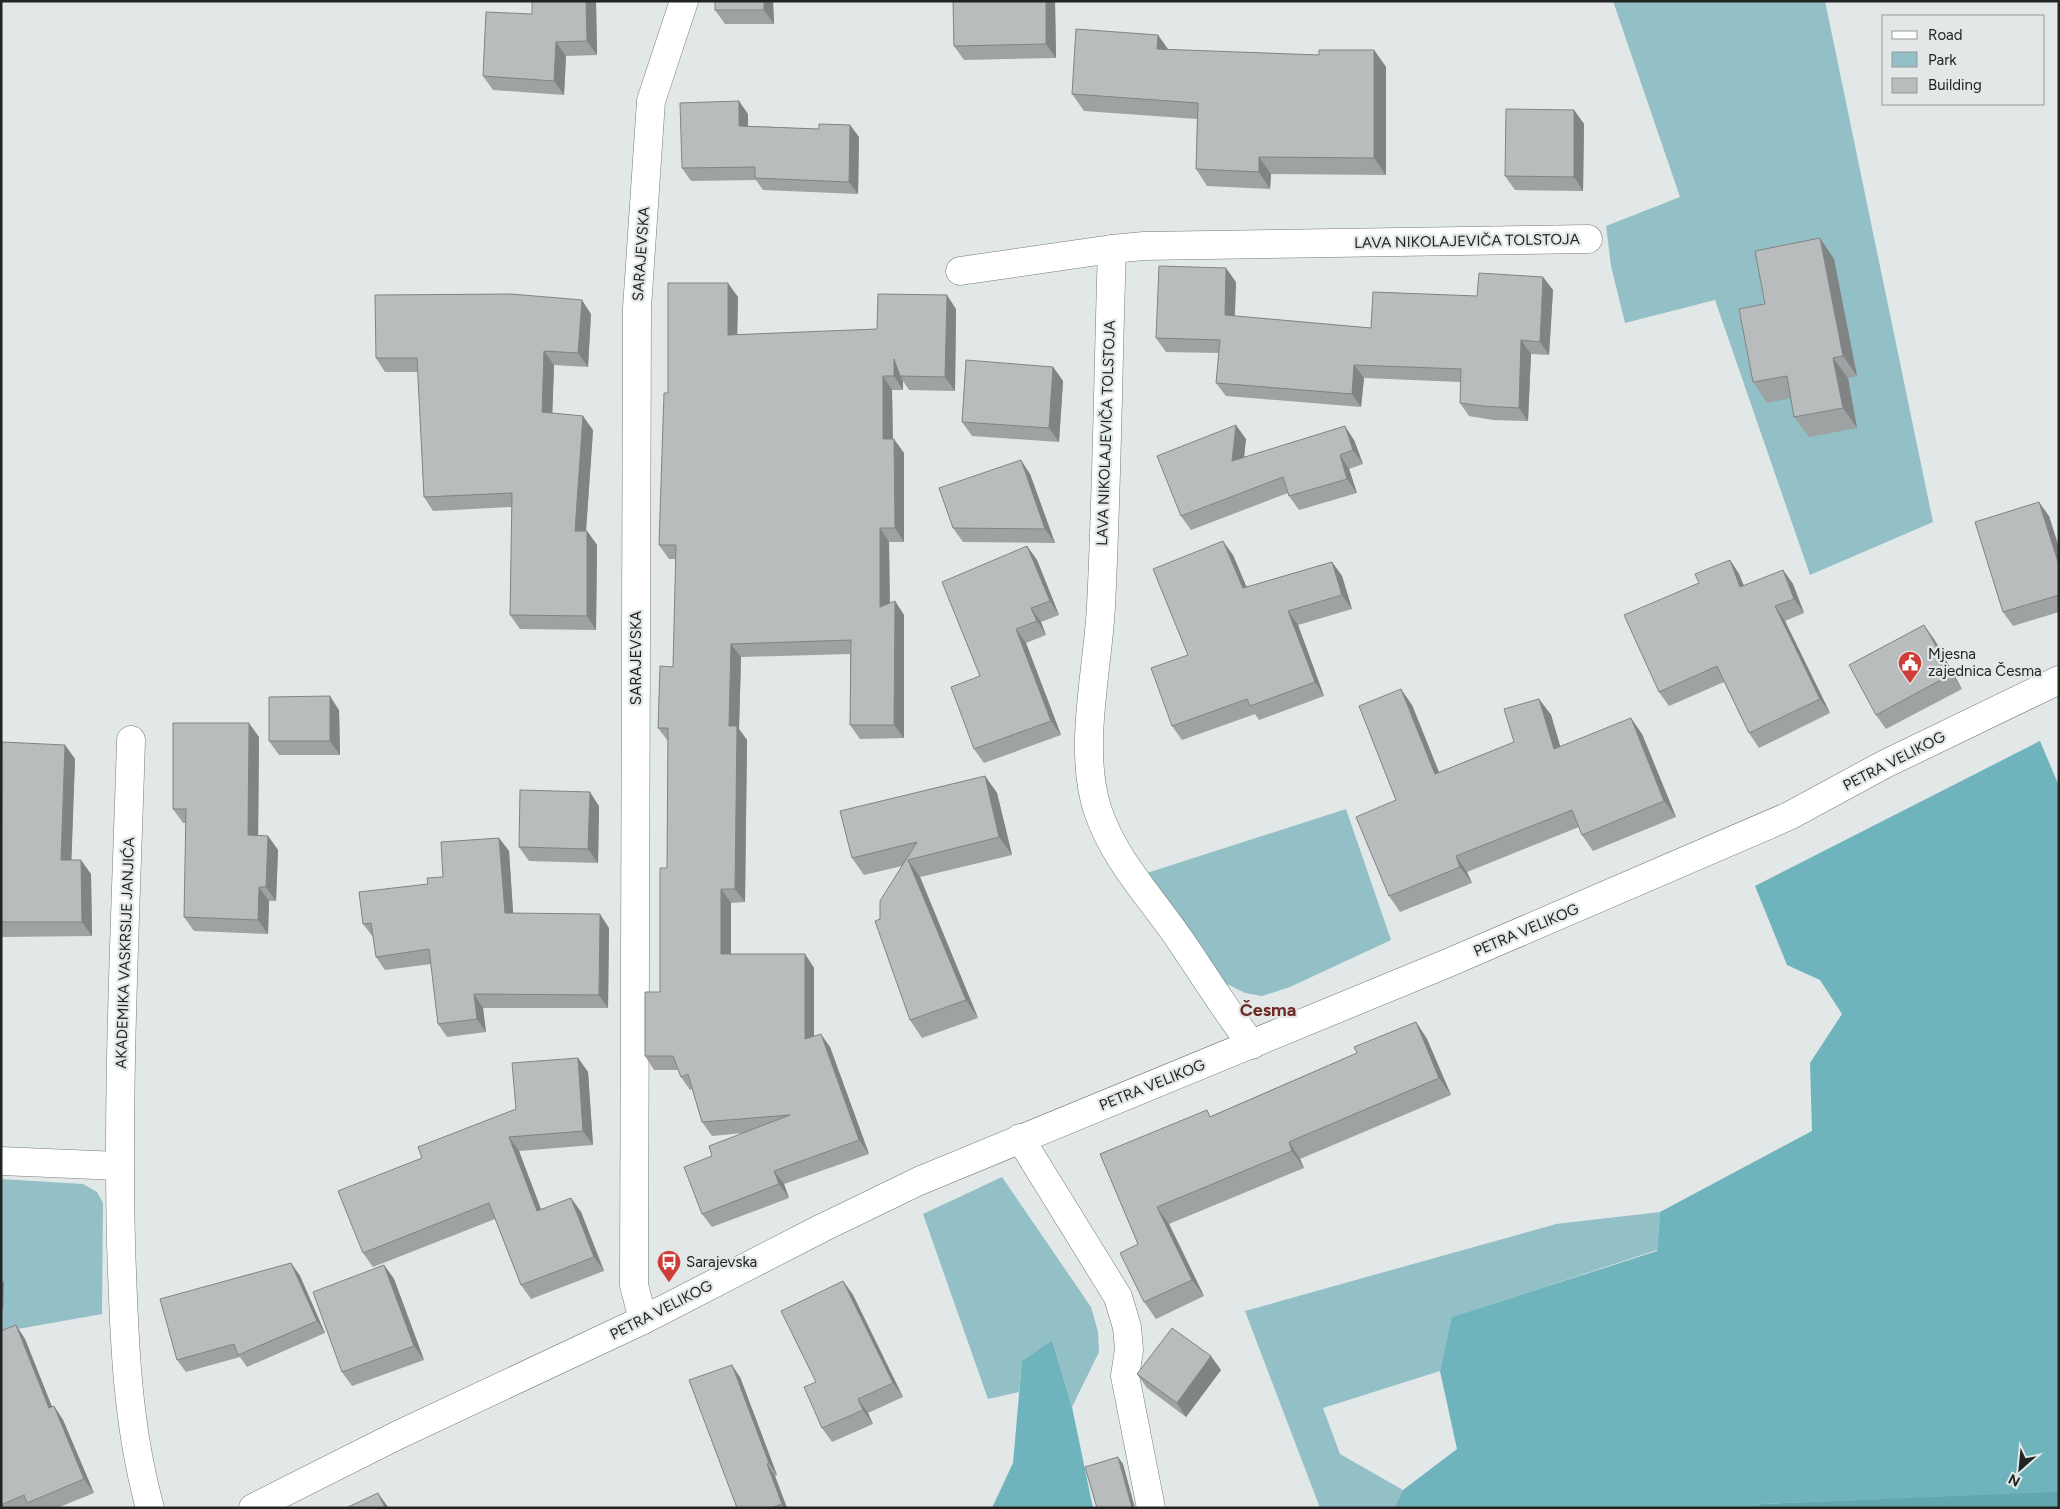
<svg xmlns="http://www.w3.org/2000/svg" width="2060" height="1509" font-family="Figtree,sans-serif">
<rect width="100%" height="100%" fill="#e2e7e7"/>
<g fill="#93c0c6">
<polygon points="1613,1 1825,1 1933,522 1810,575 1715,300 1625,323 1611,266 1606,226 1680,197"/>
<polygon points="1346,809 1391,940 1290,987 1262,996 1245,993 1225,983 1147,873"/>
<polygon points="1002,1177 1091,1307 1098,1332 1099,1352 1072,1407 1052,1340 1022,1361 1019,1392 988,1399 923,1214"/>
<polygon points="1,1179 83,1184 97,1192 103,1203 102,1314 1,1332"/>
<polygon points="1660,1212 1657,1250 1453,1317 1440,1371 1323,1408 1340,1454 1403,1490 1394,1508 1320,1508 1245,1311 1556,1224"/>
</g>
<g fill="#6fb3bd">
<polygon points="2040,741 2059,786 2059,1493 1760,1504 1754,1508 1394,1508 1403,1490 1457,1449 1440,1371 1452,1317 1657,1251 1660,1212 1812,1131 1810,1063 1842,1014 1820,980 1787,965 1755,886"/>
<polygon points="1052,1340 1072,1407 1093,1508 992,1508 1013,1463 1022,1361"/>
</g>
<polygon fill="#62a6af" points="2059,1492 2059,1508 1754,1508 1760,1504"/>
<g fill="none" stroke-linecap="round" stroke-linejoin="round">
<defs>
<g id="minor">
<polyline points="960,271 1112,249"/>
<path d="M131 740C126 907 117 1076 121 1243 124 1333 126 1421 150 1508"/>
<path d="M1252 1045C1226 1011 1204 975 1180 940 1151 897 1113 859 1097 808 1078 747 1098 669 1101 606 1107 487 1108 368 1112 249L1144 246 1588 239"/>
<polyline points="1020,1138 1118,1297 1127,1327 1129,1350 1125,1376 1151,1508"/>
<polyline points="1,1161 119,1166"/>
<polyline points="643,1320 634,1285 637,308 651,101 684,1"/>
<polyline points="253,1508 398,1435 643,1320 822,1228 919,1181 1448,963 1789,816 1885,764 2059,680"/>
</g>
</defs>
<use href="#minor" stroke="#767a7b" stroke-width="29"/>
<use href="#minor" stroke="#fff" stroke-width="28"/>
</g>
<g fill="#9ea2a3">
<polygon points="532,1 596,1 597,55 566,56 564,95 493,90 483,76 532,14"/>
<polygon points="773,1 774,24 725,24 715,10"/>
<polygon points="953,1 1055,1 1056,58 964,60 954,46"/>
<polygon points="1158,35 1168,50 1319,55 1374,50 1386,67 1386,175 1271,174 1270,189 1207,186 1196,169 1197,119 1084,111 1072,94"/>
<polygon points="1574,110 1584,124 1583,191 1515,190 1505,176"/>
<polygon points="748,114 748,126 819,129 850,125 859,137 858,194 763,190 756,180 691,181 682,168"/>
<polygon points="1834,259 1857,376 1848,378 1857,428 1809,437 1794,417 1791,398 1767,403 1753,382 1765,304"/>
<polygon points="1543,277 1553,290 1549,355 1531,354 1528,421 1493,420 1469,416 1460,403 1461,382 1364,378 1361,407 1226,396 1216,383 1219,353 1166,352 1156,338 1236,282 1235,316 1371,328 1477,296"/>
<polygon points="738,297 737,335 877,329 956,309 955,391 909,390 903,381 903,390 892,390 893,439 904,453 904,542 889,542 890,604 895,601 904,615 904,738 860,739 850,725 850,654 741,657 739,729 747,740 745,902 731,903 731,954 805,954 814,968 814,1036 830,1047 869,1154 784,1184 789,1198 712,1227 702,1214 712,1156 743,1133 712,1136 702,1122 692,1089 690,1090 681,1077 678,1070 654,1070 645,1056 660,992 667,868 668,741 658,728 673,667 676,559 669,559 659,545 668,393"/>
<polygon points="591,314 588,367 554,365 552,413 593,430 586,531 587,531 597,545 596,630 520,629 510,615 512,507 433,511 424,497 418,372 385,372 376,358"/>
<polygon points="1053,367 1063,381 1059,442 972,436 962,422"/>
<polygon points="1246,439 1244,457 1354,440 1363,464 1349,469 1357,493 1299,510 1289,496 1288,493 1191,530 1181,516"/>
<polygon points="1030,474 1055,543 963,542 953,528"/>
<polygon points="2049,516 2059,548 2059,612 2013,626 2003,612"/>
<polygon points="1027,546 1037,560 1059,615 1041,622 1046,635 1026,643 1061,735 984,763 974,749"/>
<polygon points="1233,555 1246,587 1332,562 1342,576 1352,609 1298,625 1324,696 1259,720 1255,714 1182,740 1172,726 1188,655"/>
<polygon points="1730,560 1739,574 1744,586 1783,570 1793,584 1804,613 1785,621 1830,713 1759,748 1749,733 1724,682 1669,706 1659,692 1699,583"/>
<polygon points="1934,639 1962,689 1886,729 1876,715"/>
<polygon points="1539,699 1551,715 1560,747 1642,734 1676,817 1593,851 1582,835 1579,827 1467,872 1472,883 1400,912 1389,896 1396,800 1412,705 1439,772 1514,742"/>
<polygon points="339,710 340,755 279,755 269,741"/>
<polygon points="259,737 258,835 268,836 278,850 276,901 269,901 268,934 194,931 184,917 186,823 183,823 173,809"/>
<polygon points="65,745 75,759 71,860 91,874 92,936 1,937 1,749"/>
<polygon points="985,776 997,793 1012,855 920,877 978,1018 922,1038 910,1020 880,919 902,866 864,875 852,858"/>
<polygon points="599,806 598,863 529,861 519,847"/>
<polygon points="499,838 509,851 513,913 609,928 608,1008 483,1008 486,1032 447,1037 438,1024 431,964 385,970 376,957 373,937 363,924 428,884 443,877"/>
<polygon points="1416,1022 1427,1039 1451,1095 1300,1159 1304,1168 1169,1224 1204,1296 1156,1319 1144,1302 1138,1244 1100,1154 1211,1116 1357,1053"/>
<polygon points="578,1058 588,1072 593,1145 519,1151 541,1210 571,1198 581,1212 604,1271 531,1299 521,1285 495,1219 373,1267 363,1253 516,1109"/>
<polygon points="291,1263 300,1276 325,1333 247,1367 240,1357 186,1372 177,1360"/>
<polygon points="384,1265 394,1279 424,1360 352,1386 342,1372"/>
<polygon points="843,1281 853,1295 903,1397 868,1413 873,1424 832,1442 822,1428 816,1382"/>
<polygon points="16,1325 25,1339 52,1407 54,1406 63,1420 94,1493 57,1508 1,1508 1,1331"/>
<polygon points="1221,1370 1186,1417 1147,1388 1137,1374"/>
<polygon points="740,1377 777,1475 775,1476 787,1508 737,1508"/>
</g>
<g fill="#818484">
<polygon points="586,1 596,1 597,55 587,41"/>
<polygon points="764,1 773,1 774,24 764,10"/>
<polygon points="1046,1 1055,1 1056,58 1046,44"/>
<polygon points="1158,35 1170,52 1157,49"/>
<polygon points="556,42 566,56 564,95 554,81"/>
<polygon points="1374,50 1386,67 1386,175 1374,158"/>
<polygon points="739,101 748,114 748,138 739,126"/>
<polygon points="1574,110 1584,124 1583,191 1574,177"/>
<polygon points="850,125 859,137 858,194 849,182"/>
<polygon points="1259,157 1271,174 1270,189 1259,172"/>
<polygon points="1820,238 1834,259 1857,376 1843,356"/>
<polygon points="1226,268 1236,282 1234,328 1225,315"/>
<polygon points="1543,277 1553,290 1549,355 1540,342"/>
<polygon points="728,283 738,297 737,349 728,335"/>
<polygon points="947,295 956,309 955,391 945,377"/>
<polygon points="582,300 591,314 588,367 578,353"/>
<polygon points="1521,340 1531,354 1528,421 1519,408"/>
<polygon points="544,351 554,365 552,426 542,412"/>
<polygon points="1833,358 1848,378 1857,428 1843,408"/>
<polygon points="894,359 900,376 903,381 903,390 894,376"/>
<polygon points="1354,365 1364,378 1361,407 1352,394"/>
<polygon points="1053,367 1063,381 1059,442 1049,428"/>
<polygon points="883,376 892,390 893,453 883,439"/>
<polygon points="583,416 593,430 585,545 575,531"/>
<polygon points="1236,425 1246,439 1242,475 1232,461"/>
<polygon points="1345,426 1354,440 1363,464 1353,450"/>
<polygon points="894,439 904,453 904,542 895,528"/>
<polygon points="1340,455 1349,469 1357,493 1347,479"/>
<polygon points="1021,460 1030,474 1055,543 1045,529"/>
<polygon points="2039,502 2049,516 2059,548 2059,565"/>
<polygon points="880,528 889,542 890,621 880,607"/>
<polygon points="587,531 597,545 596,630 587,616"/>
<polygon points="1223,541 1233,555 1253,602 1243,588"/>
<polygon points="1027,546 1037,560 1059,615 1050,601"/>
<polygon points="1730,560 1739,574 1750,601 1740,587"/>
<polygon points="1332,562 1342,576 1352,609 1342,595"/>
<polygon points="1783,570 1793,584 1804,613 1794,599"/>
<polygon points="895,601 904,615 904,738 894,725"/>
<polygon points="1775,606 1785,621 1830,713 1820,699"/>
<polygon points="1031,608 1041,622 1046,635 1037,621"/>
<polygon points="1288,611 1298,625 1324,696 1315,682"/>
<polygon points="1924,625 1934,639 1962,689 1952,674"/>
<polygon points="1016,629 1026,643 1061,735 1051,721"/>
<polygon points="731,644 741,657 739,729 747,740 745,902 735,889 729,726"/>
<polygon points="1401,689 1412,705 1446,790 1435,774"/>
<polygon points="330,696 339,710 340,755 330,741"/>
<polygon points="1539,699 1551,715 1566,765 1554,749"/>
<polygon points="1631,718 1642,734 1676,817 1664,801"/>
<polygon points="249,723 259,737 258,849 248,835"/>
<polygon points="65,745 75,759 71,874 61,860"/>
<polygon points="985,776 997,793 1012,855 999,837"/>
<polygon points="590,792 599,806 598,863 588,849"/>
<polygon points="268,836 278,850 276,901 266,887"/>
<polygon points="499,838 509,851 514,926 505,913"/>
<polygon points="1456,856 1467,872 1472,883 1460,867"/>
<polygon points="81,860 91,874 92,936 82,922"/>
<polygon points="908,860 920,877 978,1018 966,1000"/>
<polygon points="259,887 269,901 268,934 258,920"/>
<polygon points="721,889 731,903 731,967 721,954"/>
<polygon points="600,914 609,928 608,1008 599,995"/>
<polygon points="805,954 814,968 814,1053 805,1039"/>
<polygon points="474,994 483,1008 486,1032 477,1019"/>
<polygon points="1416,1022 1427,1039 1451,1095 1439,1078"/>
<polygon points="821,1034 830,1047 869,1154 859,1140"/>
<polygon points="578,1058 588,1072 593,1145 583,1131"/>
<polygon points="509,1137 519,1151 547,1225 537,1211"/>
<polygon points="1289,1142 1300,1159 1304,1168 1292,1151"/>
<polygon points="774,1171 784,1184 789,1198 779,1184"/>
<polygon points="571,1198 581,1212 604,1271 594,1257"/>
<polygon points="1157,1207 1169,1224 1204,1296 1192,1280"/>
<polygon points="291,1263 300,1276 325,1333 317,1321"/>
<polygon points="384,1265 394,1279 424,1360 414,1346"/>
<polygon points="1,1279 4,1283 3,1310 1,1308"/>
<polygon points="843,1281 853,1295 903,1397 893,1383"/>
<polygon points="16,1325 25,1339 58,1422 49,1408"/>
<polygon points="1211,1356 1221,1370 1186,1417 1177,1403"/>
<polygon points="732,1365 740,1377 777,1475 769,1463"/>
<polygon points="858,1399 868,1413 873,1424 863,1410"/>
<polygon points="54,1406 63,1420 94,1493 84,1479"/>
<polygon points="1118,1457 1123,1464 1135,1508 1132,1508"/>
<polygon points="767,1464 775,1476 787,1508 784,1508 782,1504"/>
<polygon points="378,1493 388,1507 388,1508 385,1508"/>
</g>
<g fill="#b8bcbd" stroke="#818484">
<polygon points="532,1 586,1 587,41 556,42 554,81 483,76 486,12 532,14"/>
<rect x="715" y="1" width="49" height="9"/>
<polygon points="953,1 1046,1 1046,44 954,46"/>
<polygon points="1076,29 1158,35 1157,49 1319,55 1319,50 1374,50 1374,158 1259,157 1259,172 1196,169 1198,103 1072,94"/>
<polygon points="739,101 739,126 819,129 819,124 850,125 849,182 755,178 755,167 682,168 680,103"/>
<polygon points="1506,109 1574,110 1574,177 1505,176"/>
<polygon points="1820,238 1843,356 1833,358 1843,408 1794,417 1787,376 1753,382 1739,309 1765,304 1755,251"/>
<polygon points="1159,266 1226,268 1225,315 1371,328 1373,292 1477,296 1479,273 1543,277 1540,342 1521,340 1519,408 1483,406 1460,403 1461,369 1354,365 1352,394 1216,383 1220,340 1156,338"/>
<polygon points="668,283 728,283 728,335 877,329 878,294 947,295 945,377 900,376 894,359 894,376 883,376 883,439 894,439 895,528 880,528 880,607 895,601 894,725 850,725 851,640 731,644 729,726 737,726 735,889 721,889 721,954 805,954 805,1039 821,1034 859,1140 774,1171 779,1184 702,1214 684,1167 712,1156 709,1146 790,1115 702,1122 688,1074 681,1077 673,1056 645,1056 645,992 660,992 660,868 667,868 668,728 658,728 660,666 673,667 676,545 659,545 664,393 668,393"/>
<polygon points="511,294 582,300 578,353 544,351 542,412 583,416 575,531 587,531 587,616 510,615 512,493 424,497 417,358 376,358 375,295"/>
<polygon points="966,360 1053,367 1049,428 962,422"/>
<polygon points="1236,425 1232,461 1345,426 1353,450 1340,455 1347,479 1289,496 1283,477 1181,516 1157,456"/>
<polygon points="1021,460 1045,529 953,528 939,488"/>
<polygon points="2039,502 2059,565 2059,595 2003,612 1975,522"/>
<polygon points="1223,541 1243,588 1332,562 1342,595 1288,611 1315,682 1250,706 1247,699 1172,726 1151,668 1188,655 1153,569"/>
<polygon points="1027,546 1050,601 1031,608 1037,621 1016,629 1051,721 974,749 951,687 980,676 942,582"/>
<polygon points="1730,560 1740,587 1783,570 1794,599 1775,606 1820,699 1749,733 1717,666 1659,692 1624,615 1699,583 1695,574"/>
<polygon points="1924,625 1952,674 1876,715 1849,665"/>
<polygon points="1401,689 1435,774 1514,742 1504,709 1539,699 1554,749 1631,718 1664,801 1582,835 1572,810 1456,856 1460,867 1389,896 1356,817 1396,800 1359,706"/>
<polygon points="330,696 330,741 269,741 269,697"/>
<polygon points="173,723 249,723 248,835 268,836 266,887 259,887 258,920 184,917 186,809 173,809"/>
<polygon points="2,742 65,745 61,860 81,860 82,922 1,922"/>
<polygon points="985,776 999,837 908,860 966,1000 910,1020 875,921 880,919 880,901 917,842 852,858 840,811"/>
<polygon points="520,790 590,792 588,849 519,847"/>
<polygon points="499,838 505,913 600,914 599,995 474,994 477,1019 438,1024 429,949 376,957 371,923 363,924 359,892 428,884 427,878 443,877 441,842"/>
<polygon points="1416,1022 1439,1078 1289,1142 1292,1151 1157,1207 1192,1280 1144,1302 1120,1253 1138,1244 1100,1154 1207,1110 1210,1117 1357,1053 1354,1047"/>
<polygon points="578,1058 583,1131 509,1137 537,1211 571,1198 594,1257 521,1285 489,1203 363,1253 338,1191 422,1158 418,1147 516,1109 512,1063"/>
<polygon points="291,1263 317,1321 238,1355 234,1344 177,1360 160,1299"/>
<polygon points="384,1265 414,1346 342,1372 313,1292"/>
<polygon points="843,1281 893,1383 858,1399 863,1410 822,1428 804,1387 816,1382 781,1311"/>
<polygon points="16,1325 49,1408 54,1406 84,1479 27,1503 24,1495 1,1505 1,1331"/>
<polygon points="1172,1328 1211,1356 1177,1403 1137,1374"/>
<polygon points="732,1365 769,1463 767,1464 782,1504 771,1508 737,1508 689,1380"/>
<polygon points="1118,1457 1132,1508 1097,1508 1085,1467"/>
<polygon points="378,1493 385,1508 346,1508"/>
</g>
<defs>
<symbol id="civic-pin" viewBox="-11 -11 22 30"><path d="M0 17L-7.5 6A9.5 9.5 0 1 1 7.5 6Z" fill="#cd3e39" stroke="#e2e7e7"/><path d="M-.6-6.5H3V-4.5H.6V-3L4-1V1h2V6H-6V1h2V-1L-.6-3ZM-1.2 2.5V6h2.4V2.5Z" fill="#fff"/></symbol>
<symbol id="bus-pin" viewBox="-11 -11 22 30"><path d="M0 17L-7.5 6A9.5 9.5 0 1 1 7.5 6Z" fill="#cd3e39" stroke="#e2e7e7"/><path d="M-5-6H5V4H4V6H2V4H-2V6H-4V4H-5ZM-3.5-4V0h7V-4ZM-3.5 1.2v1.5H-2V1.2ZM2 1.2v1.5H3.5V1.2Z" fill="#fff"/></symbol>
</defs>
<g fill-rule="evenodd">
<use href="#civic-pin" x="1896" y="649" width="28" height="38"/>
<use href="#bus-pin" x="655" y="1248" width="28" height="38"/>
</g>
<g text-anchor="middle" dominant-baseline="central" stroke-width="4.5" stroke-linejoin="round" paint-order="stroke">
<g font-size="15" fill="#222424" stroke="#e2e7e7">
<text transform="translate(1467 241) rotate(-1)">LAVA NIKOLAJEVIČA TOLSTOJA</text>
<text transform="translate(641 254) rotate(-86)">SARAJEVSKA</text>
<text transform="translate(1106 433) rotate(-88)">LAVA NIKOLAJEVIČA TOLSTOJA</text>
<text transform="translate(636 658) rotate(-90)">SARAJEVSKA</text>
<text transform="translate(1894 761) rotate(-27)">PETRA VELIKOG</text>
<text transform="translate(1526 930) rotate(-23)">PETRA VELIKOG</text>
<text transform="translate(125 953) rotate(-88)">AKADEMIKA VASKRSIJE JANJIĆA</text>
<text transform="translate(1152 1085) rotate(-22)">PETRA VELIKOG</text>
<text transform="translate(661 1310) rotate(-27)">PETRA VELIKOG</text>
</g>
<g font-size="15" fill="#222424" stroke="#e2e7e7" text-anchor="start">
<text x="1928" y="654">Mjesna<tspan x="1928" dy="17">zajednica Česma</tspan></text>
<text x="686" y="1262">Sarajevska</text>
</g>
<g font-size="18" font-weight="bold" fill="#6f2a25" stroke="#e2e7e7">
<text x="1268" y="1010">Česma</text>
</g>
</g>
<rect width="2060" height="1509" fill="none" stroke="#222424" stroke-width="5"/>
<rect x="1882" y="15" width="162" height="90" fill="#e2e7e7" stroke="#959999"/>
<rect x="1892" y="31" width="25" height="8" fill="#ffffff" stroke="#959999"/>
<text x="1928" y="40" font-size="15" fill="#222424">Road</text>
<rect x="1892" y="52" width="25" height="15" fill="#93c0c6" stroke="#959999"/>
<text x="1928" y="65" font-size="15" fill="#222424">Park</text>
<rect x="1892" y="78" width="25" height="15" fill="#b8bcbd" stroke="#959999"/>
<text x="1928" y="90" font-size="15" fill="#222424">Building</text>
<g transform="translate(2020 1469) rotate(207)" stroke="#e2e7e7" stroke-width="4" paint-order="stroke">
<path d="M0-4L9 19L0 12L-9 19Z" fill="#222424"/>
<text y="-8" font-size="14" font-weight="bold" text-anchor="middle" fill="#222424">N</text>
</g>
</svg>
